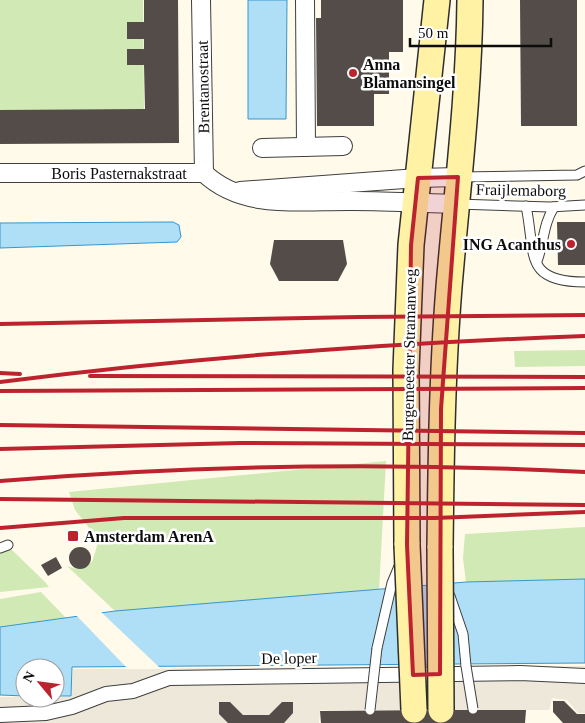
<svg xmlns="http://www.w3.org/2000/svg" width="585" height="723" font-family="Georgia,serif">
<rect width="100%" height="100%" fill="#fffaea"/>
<g fill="#d1e9b4">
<polygon points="0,0 143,0 144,110 0,111"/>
<polygon points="585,350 585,366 515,367 514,351"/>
<polygon points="386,461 379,590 115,611 67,566 77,569 92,562 97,546 94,534 75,510 69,492"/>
<polygon points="585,527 585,579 466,582 463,558 465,534"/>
<polygon points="11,549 45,582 49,587 0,592 0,553"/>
<polygon points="41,592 66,618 0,627 0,599"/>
</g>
<polygon fill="#eee8db" points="585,666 585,713 578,713 567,700 552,698 549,710 320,710 319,723 0,723 0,697 71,697 73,669"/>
<g fill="#afdef7" stroke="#3597cf">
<polygon points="248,0 287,0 286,119 248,119"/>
<polygon points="173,222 179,225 181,237 177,242 0,248 0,223"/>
<polygon points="585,579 585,663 72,667 71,696 55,696 55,668 25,668 25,696 0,695 0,627 115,611 466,582"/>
</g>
<polygon fill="#fffaea" points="100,611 158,666 161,669 128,669 75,614"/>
<g fill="#544c48">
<polygon points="144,0 178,0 179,143 0,144 0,110 145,109 144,65 127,65 127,49 144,49 144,39 127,39 127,22 144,22"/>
<polygon points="321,0 403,0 403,52 389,52 389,94 374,94 374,126 317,126 316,18 321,18"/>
<polygon points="520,0 577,0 577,126 521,126"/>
<polygon points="557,222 585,222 585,265 558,265"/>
<polygon points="274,240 343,240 347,264 338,281 279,281 270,264"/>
<circle cx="80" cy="558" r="11"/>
<polygon points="56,557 62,568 48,576 41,565"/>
<polygon points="553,701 564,701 577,714 585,714 585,723 563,723 553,712"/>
<polygon points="219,702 230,702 243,715 269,715 282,702 293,702 293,713 284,723 228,723 219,714"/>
<polygon points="441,710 526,710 525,723 321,723 320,711"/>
</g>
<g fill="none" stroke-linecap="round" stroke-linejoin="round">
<defs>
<g id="service">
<polyline points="461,177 577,175 585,171"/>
<polyline points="457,204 550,207 585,205"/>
<path d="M526 206C536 254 523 282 585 282"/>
<path d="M537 261C544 243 543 224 554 207"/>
<polyline points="0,548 8,545"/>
<polyline points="450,596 463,634 466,666"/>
<polyline points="377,648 392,583 400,564"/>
</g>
<polyline id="pedestrian" points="0,715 46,713 72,707 106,694 133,691 169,678 520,673 585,676"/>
<g id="minor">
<polyline points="201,0 204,173"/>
<polyline points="305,0 306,147"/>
<polyline points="262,148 343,146"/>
<path d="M0 173H204C244 211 303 200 354 201 388 201 422 203 457 204"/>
<polyline points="240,191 418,178 458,177"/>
</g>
<g id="secondary">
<polyline points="407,545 406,370 411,245 437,0"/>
<path d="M440 548C441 461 442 374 449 287 457 191 469 96 470 0"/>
</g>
</defs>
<use href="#service" stroke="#3f3f3f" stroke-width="11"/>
<use href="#pedestrian" stroke="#3f3f3f" stroke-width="16"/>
<use href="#minor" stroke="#3f3f3f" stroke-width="20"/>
<use href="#secondary" stroke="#2e2e2e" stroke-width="28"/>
<use href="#service" stroke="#fff" stroke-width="9"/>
<use href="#pedestrian" stroke="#fff" stroke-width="14"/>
<use href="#minor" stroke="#fff" stroke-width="18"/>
<use href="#secondary" stroke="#fff2a5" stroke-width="25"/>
<g stroke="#bd232f" stroke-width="4">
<polyline points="0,324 359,317 585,315"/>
<polyline points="0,373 20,374"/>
<polyline points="90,376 585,377"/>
<path d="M0 382C195 357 389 343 585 336"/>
<polyline points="0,391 585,388"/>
<polyline points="0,425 585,433"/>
<polyline points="0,449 240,443 585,445"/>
<path d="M0 481C195 465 390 462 585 472"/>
<polyline points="0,499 585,505"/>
<polyline points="0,528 124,518 435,518 585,512"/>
</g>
<defs>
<g id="service-bridge">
<polyline points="466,666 473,709"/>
<polyline points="370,710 377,648"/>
</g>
<g id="secondary-bridge">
<polyline points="407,545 414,710"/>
<polyline points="440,548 441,710"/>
</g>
</defs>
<use href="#service-bridge" stroke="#3f3f3f" stroke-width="11" stroke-linecap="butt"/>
<use href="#secondary-bridge" stroke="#2e2e2e" stroke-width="28" stroke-linecap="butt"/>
<use href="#service-bridge" stroke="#fff" stroke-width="9"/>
<use href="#secondary-bridge" stroke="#fff2a5" stroke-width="25"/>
</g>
<path fill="#bd232f" fill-opacity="0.2" stroke="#bd232f" stroke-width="4" stroke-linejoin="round" d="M458 177 441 409 440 674 413 675 407 545 411 245 418 178Z"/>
<g fill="#bd232f" stroke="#fff" stroke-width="2">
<circle cx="353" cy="73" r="5"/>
<circle cx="571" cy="244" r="5"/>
<rect x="67" y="530" width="12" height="12" rx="2.5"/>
</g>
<g text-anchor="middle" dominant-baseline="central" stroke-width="5" stroke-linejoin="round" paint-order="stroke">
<g font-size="16" font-weight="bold" fill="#0c0c0c" stroke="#fff" text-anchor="start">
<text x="363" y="64">Anna<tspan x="363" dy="18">Blamansingel</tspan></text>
<text x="561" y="244" text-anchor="end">ING Acanthus</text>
<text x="84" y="536">Amsterdam ArenA</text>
</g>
<g font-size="16" fill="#0c0c0c" stroke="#fff">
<text transform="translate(203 87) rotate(-91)">Brentanostraat</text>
<text x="119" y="173">Boris Pasternakstraat</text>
<text transform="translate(521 190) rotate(1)">Fraijlemaborg</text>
<text transform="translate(409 355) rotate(-89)">Burgemeester Stramanweg</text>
<text transform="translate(289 658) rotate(-1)">De loper</text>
</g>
</g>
<g transform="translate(40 683) rotate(299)"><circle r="24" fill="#ffffff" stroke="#9e9e9e"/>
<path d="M0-4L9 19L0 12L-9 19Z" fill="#bd232f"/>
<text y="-8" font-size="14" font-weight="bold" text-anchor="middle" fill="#0c0c0c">N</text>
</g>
<path d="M410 38v8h141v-8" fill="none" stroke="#0c0c0c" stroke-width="2.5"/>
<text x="418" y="38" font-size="15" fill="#0c0c0c" stroke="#ffffff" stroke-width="4" paint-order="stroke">50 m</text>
</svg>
